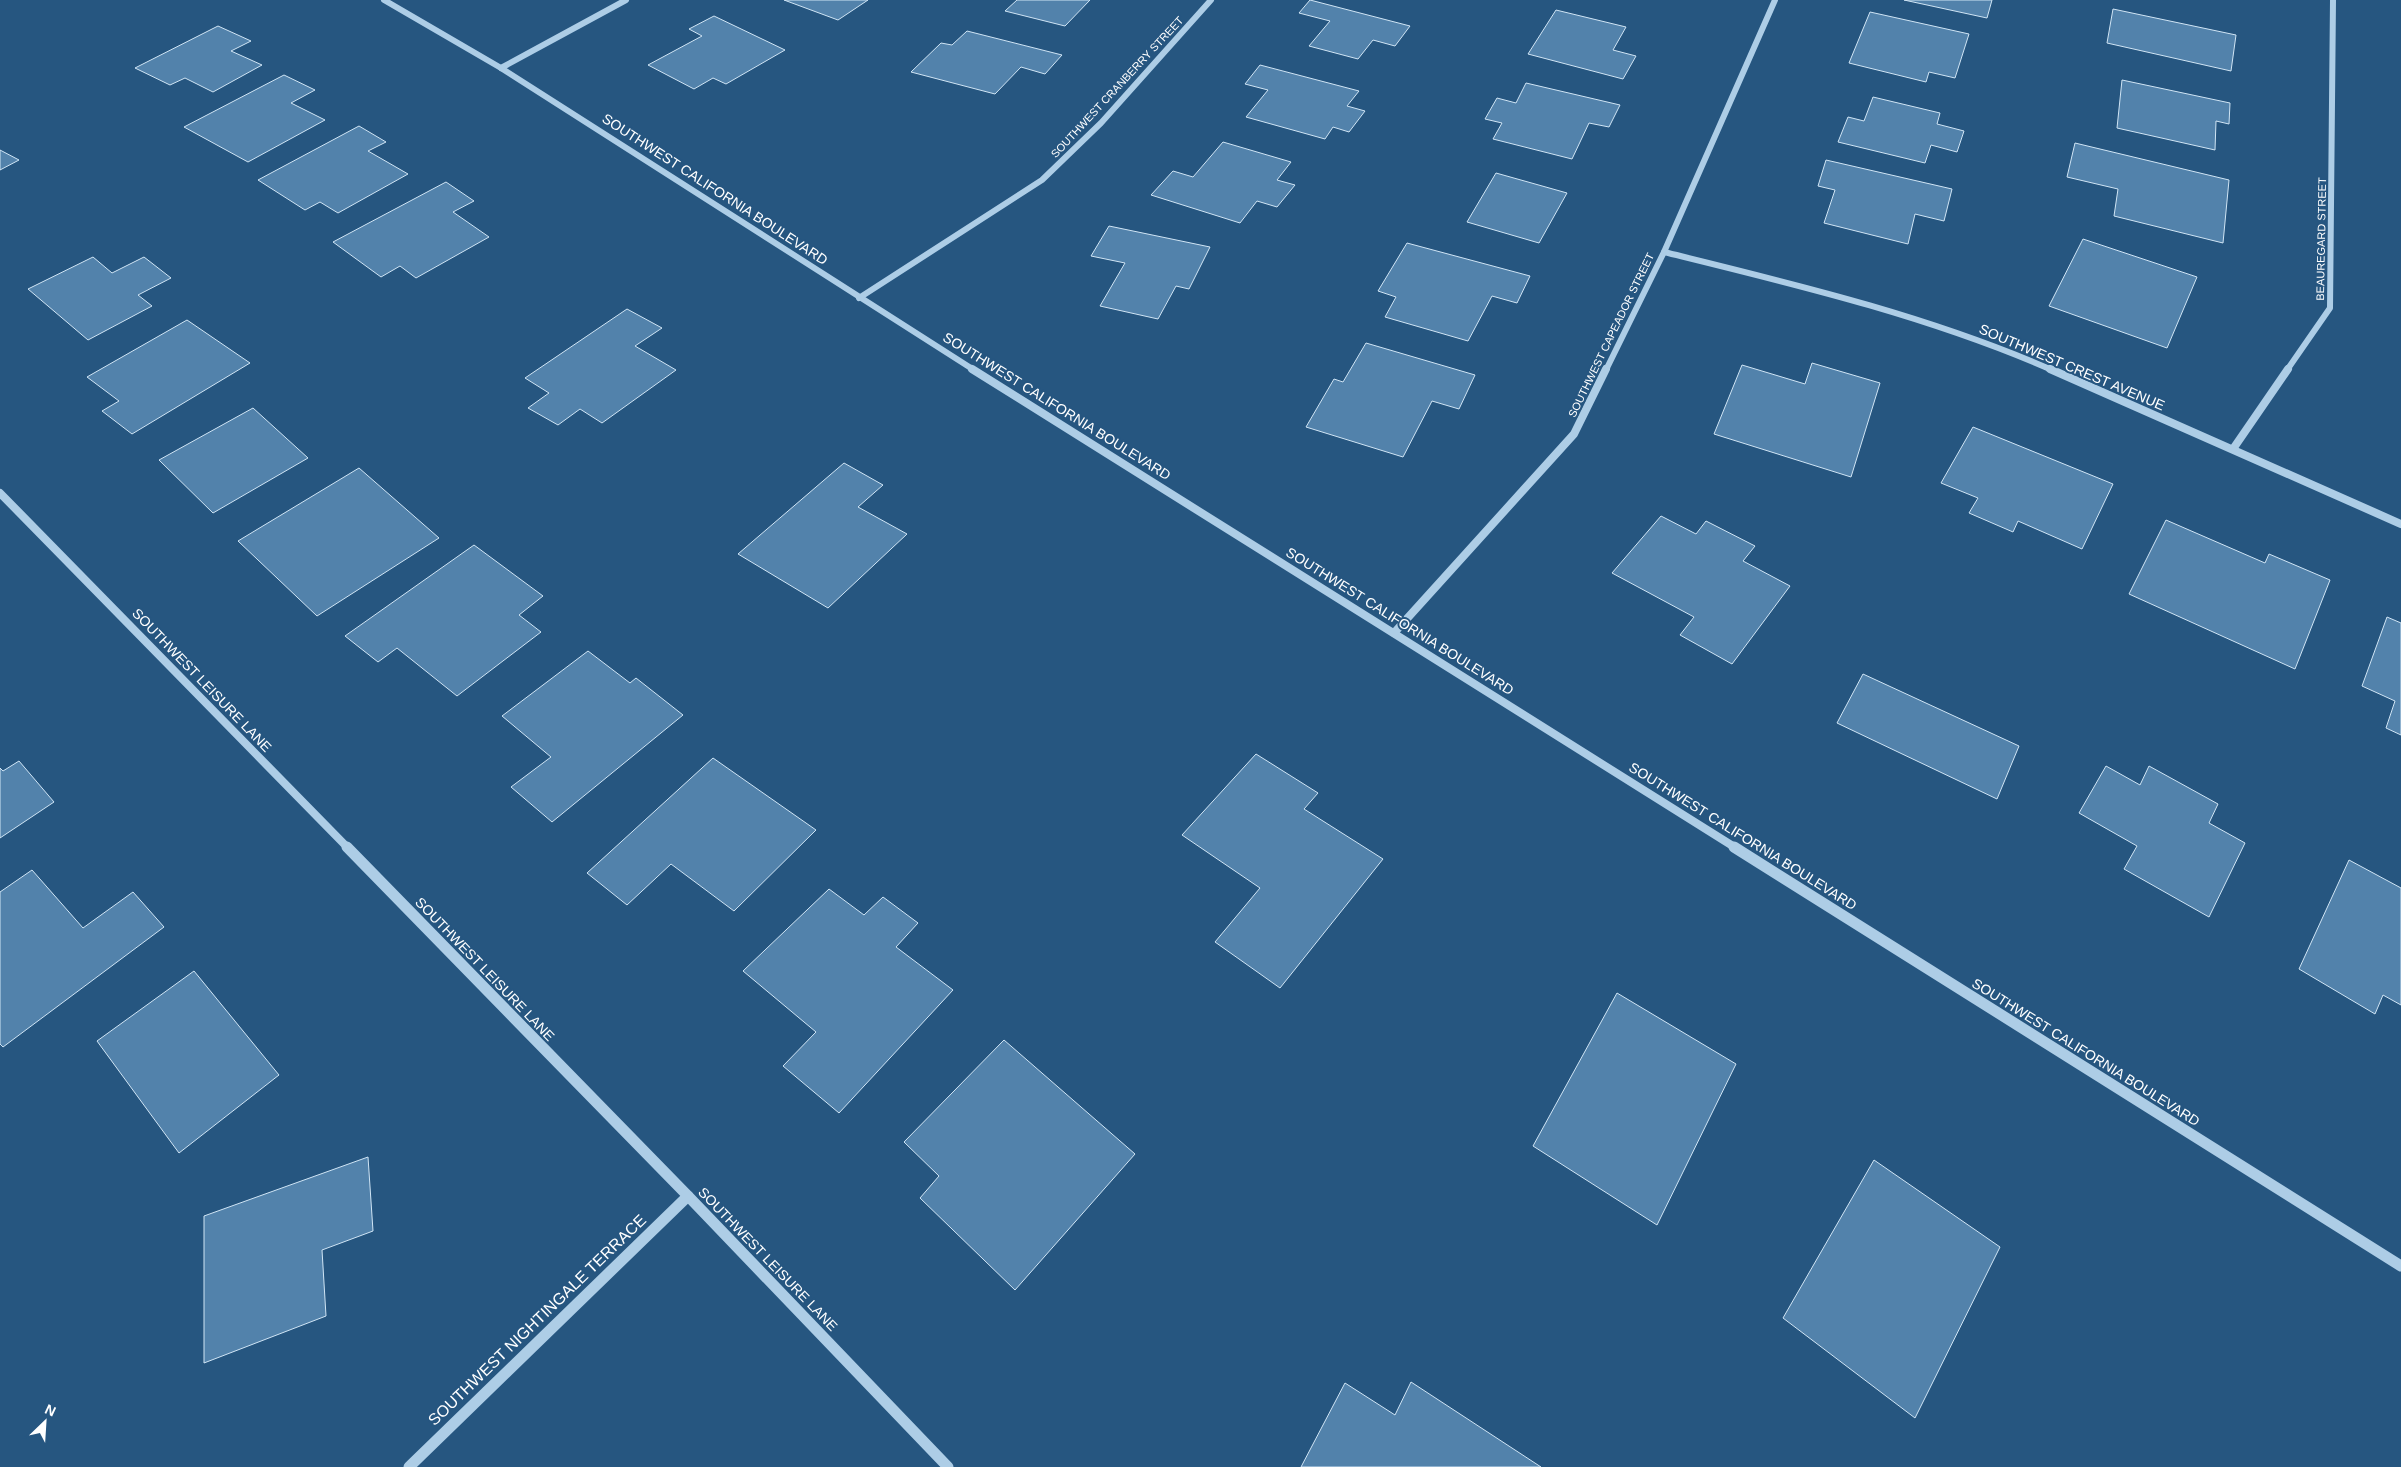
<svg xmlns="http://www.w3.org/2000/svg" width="2401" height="1467" font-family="Arial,sans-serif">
<rect width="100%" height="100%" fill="#265680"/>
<g fill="#5282ab" stroke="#d0e5f5">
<polygon points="784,0 868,0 838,20"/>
<polygon points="1017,0 1090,0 1065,26 1005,11"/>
<polygon points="1310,0 1410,26 1395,46 1373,40 1358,59 1309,46 1330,21 1299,13"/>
<polygon points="1904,0 1992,0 1987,18"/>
<polygon points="2113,9 2236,35 2231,71 2107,43"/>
<polygon points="1556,10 1626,27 1613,50 1636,56 1623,79 1528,54"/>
<polygon points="1870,12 1969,34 1955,78 1929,72 1926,82 1849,63"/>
<polygon points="714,16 785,50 726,84 713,78 694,89 648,65 702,36 689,29"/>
<polygon points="218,26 251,41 231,51 262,65 213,92 185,78 170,85 135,68"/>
<polygon points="967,31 1062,55 1045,74 1021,67 995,94 911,72 941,43 952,45"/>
<polygon points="1260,65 1359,91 1347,106 1365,111 1349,132 1333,127 1325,139 1246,117 1268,90 1245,84"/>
<polygon points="284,75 315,90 291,103 325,120 248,162 184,127"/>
<polygon points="2122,80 2230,103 2229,124 2216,121 2215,150 2117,128"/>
<polygon points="1526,83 1620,105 1609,127 1589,123 1572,159 1493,139 1502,123 1485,119 1497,98 1516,103"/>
<polygon points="1873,97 1940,113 1937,124 1964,131 1957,152 1931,145 1925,163 1838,142 1848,117 1864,121"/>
<polygon points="359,126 386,142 368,151 408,174 338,213 320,202 305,210 258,180"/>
<polygon points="1223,142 1291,162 1277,180 1295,185 1277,207 1257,201 1240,223 1151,195 1173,171 1193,177"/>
<polygon points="2075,143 2229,180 2223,243 2114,216 2118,189 2067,177"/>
<polygon points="0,150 19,160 0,170"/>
<polygon points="1826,160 1952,189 1944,221 1915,214 1908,244 1824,223 1835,190 1818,186"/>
<polygon points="1496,173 1567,193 1539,243 1467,222"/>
<polygon points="446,182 474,201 453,212 489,237 416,278 400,266 381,277 333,242"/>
<polygon points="1109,226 1210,247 1189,289 1176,286 1158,319 1100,306 1125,263 1091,256"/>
<polygon points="2083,239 2197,277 2167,348 2049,306"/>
<polygon points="1407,243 1530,276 1517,303 1492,296 1468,341 1385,317 1396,297 1378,291"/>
<polygon points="93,257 112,273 144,257 171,278 138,295 152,306 88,340 28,289"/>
<polygon points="627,309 662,328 635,346 676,370 602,423 580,409 558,425 528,408 549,393 525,378"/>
<polygon points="187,320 250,363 132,434 102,411 119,401 87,377"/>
<polygon points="1366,343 1475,375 1459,409 1432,401 1403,457 1306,427 1334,379 1343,382"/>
<polygon points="1812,363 1880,383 1851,477 1714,434 1742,365 1805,384"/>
<polygon points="253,408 308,458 213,513 159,460"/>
<polygon points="1973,427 2113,484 2082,549 2018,521 2013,532 1969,513 1978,498 1941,483"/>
<polygon points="844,463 883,485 858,507 907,534 828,608 738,554"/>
<polygon points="359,468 439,538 317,616 238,541"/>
<polygon points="1661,516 1696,534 1706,521 1755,546 1743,561 1790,586 1732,664 1680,635 1694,617 1612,573"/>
<polygon points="2166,520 2265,563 2269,554 2330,580 2295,669 2129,594"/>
<polygon points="474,545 543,596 519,615 541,632 457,696 397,648 378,662 345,636"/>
<polygon points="2387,617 2401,623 2401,735 2386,728 2395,701 2362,686"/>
<polygon points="588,651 630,683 636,678 683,715 552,822 511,787 551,757 502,716"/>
<polygon points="1863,674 2019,746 1997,799 1837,723"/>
<polygon points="1256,754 1318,793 1304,809 1383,859 1280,988 1215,942 1260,888 1182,835"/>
<polygon points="713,758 816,830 734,911 671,864 627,905 587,873"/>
<polygon points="19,761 54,802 0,838 0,768 3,771"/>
<polygon points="2106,766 2140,785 2149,766 2218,804 2209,823 2245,843 2209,917 2124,869 2137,846 2079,813"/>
<polygon points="2349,860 2401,888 2401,1005 2383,995 2375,1014 2299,969"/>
<polygon points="32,870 83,928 133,892 164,927 3,1047 0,1044 0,892"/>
<polygon points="829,889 864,915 883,897 918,923 896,947 953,990 839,1113 783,1066 816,1032 743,971"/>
<polygon points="194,971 279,1075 179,1153 97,1041"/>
<polygon points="1617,993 1736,1064 1657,1225 1533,1146"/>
<polygon points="1004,1040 1135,1154 1015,1290 920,1198 939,1176 904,1142"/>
<polygon points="368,1157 373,1231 322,1250 326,1316 204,1363 204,1216"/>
<polygon points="1874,1160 2000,1247 1915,1418 1783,1318"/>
<polygon points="1411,1382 1541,1467 1301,1467 1345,1383 1395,1415"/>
</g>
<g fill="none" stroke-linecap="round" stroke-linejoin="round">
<g stroke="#adcde6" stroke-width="6">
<polyline points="384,0 501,68 974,370"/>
<polyline points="501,68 626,0"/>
<path d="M1664 252C1794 284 1929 316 2052 370"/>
<polyline points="859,298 1042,180 1101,123 1211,0"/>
<polyline points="1606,370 1664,252 1775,0"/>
<polyline points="2287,370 2330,308 2333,0"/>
</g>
<g stroke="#adcde6" stroke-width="8">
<polyline points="972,369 1736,848"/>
<polyline points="2050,369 2401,524"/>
<polyline points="2233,449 2288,369"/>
<polyline points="0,493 348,848"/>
<polyline points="1394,633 1574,434 1606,369"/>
</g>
<g stroke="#adcde6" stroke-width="11">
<polyline points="347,847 688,1196 948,1467"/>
<polyline points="1734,847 2401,1266"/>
<polyline points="409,1467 688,1196"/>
</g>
</g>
<g text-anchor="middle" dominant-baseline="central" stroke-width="4" stroke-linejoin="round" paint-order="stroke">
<g font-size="11" fill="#fff" stroke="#265680">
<text transform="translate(1117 87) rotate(-47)">SOUTHWEST CRANBERRY STREET</text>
<text transform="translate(2321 239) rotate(-89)">BEAUREGARD STREET</text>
<text transform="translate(1611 335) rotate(-64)">SOUTHWEST CAPEADOR STREET</text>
</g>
<g font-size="14" fill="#fff" stroke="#265680">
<text transform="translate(715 189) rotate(33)">SOUTHWEST CALIFORNIA BOULEVARD</text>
<text transform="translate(2072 367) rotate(23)">SOUTHWEST CREST AVENUE</text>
<text transform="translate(1057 406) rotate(32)">SOUTHWEST CALIFORNIA BOULEVARD</text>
<text transform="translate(1400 621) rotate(32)">SOUTHWEST CALIFORNIA BOULEVARD</text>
<text transform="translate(202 680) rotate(46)">SOUTHWEST LEISURE LANE</text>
<text transform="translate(1743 836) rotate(32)">SOUTHWEST CALIFORNIA BOULEVARD</text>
<text transform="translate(485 969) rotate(46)">SOUTHWEST LEISURE LANE</text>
<text transform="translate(2086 1052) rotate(32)">SOUTHWEST CALIFORNIA BOULEVARD</text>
<text transform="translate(768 1259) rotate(46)">SOUTHWEST LEISURE LANE</text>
</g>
<g font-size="16" fill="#fff" stroke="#265680">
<text transform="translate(537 1320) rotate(-44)">SOUTHWEST NIGHTINGALE TERRACE</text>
</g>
</g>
<g transform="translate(45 1422) rotate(25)" stroke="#265680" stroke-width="4" paint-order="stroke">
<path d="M0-4L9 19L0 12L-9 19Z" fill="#ffffff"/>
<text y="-8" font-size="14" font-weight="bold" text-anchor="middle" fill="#ffffff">N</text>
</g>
</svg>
